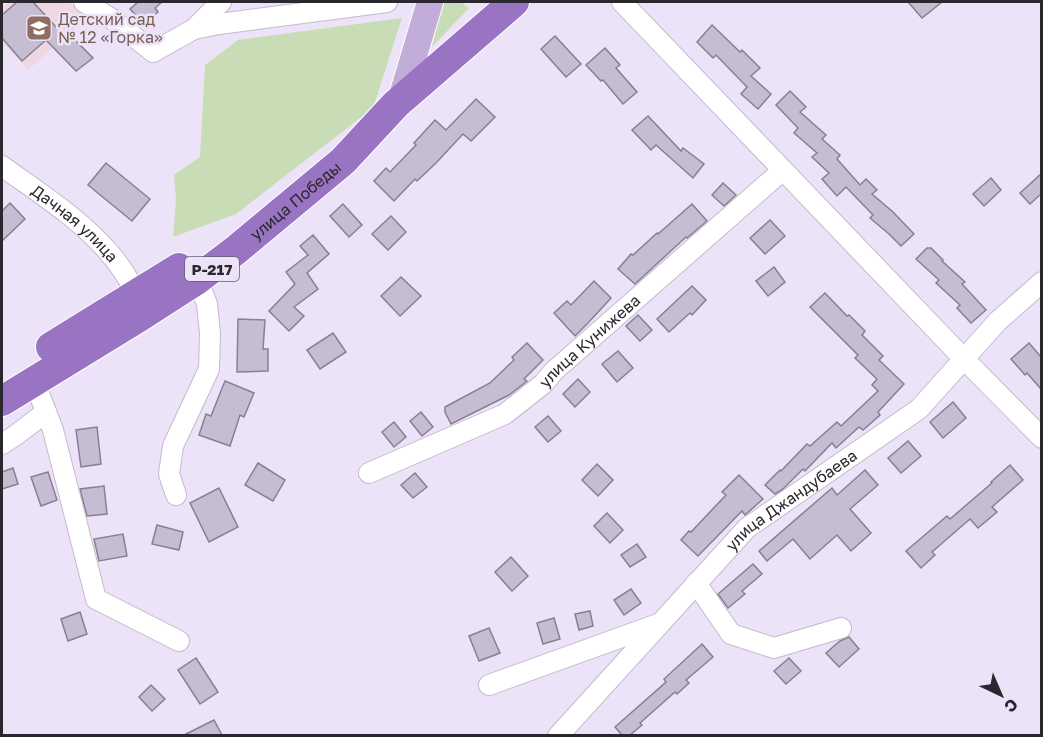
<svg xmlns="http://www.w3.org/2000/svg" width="1043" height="737" font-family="'Golos Text',sans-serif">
<rect width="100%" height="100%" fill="#ede3f9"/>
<polygon fill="#efd7e1" points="9,2 66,2 91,14 28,70 2,42 2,8"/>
<g fill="#c8ddb6">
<polygon points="442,2 461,2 469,8 432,47"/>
<polygon points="402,18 373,108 236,214 173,237 176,200 174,175 200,157 205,65 238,40"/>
</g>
<g fill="#c7bdd2" stroke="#887f92" stroke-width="1.5">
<polygon points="17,2 33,2 67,39 71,36 93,58 76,71 46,40 22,61 2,38 2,15"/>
<polygon points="138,2 162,2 155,8 158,12 144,24 130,9"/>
<polygon points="908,2 942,2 922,18"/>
<polygon points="712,25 740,52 742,50 760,68 751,76 771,94 758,109 741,94 747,87 716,55 713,58 697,42"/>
<polygon points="555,36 581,64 566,77 541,49"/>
<polygon points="605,48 620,65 616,68 637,92 623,104 603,80 601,81 586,65"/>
<polygon points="790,91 806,107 800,112 826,135 822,139 840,155 837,159 860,185 866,179 877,190 872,194 893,212 914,234 901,246 889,234 870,218 873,215 846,187 837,196 822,179 829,173 812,157 817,153 794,133 798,128 776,105"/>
<polygon points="476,99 495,117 471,141 463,134 436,163 417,181 415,179 394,201 374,181 386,168 390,172 416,145 414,143 435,120 446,130"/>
<polygon points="648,116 681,151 683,148 704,164 693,178 656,145 651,150 632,130"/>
<polygon points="106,163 150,199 132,221 88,185"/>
<polygon points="1041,174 1041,194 1030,204 1020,193"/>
<polygon points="991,178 1001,190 984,206 973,194"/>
<polygon points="723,183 736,195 724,206 712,195"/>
<polygon points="10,203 25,219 2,241 2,211"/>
<polygon points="343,204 362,225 349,237 330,216"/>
<polygon points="692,204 707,221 687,238 686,237 635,284 618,269 631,254 633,255 657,233 658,234"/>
<polygon points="391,216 406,232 388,250 372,234"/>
<polygon points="770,220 785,236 765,254 750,238"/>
<polygon points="313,235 329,254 307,273 318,289 294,307 304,316 289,331 269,311 295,284 286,272 308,255 300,246"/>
<polygon points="927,248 931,248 943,260 942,261 965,282 962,284 986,310 971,323 957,308 960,305 936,283 939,280 916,259"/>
<polygon points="774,267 785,282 768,296 756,281"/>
<polygon points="401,277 421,296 400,316 381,296"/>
<polygon points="594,281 611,298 588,323 575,336 554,313 567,301 571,305"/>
<polygon points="692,286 706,300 692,315 690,313 669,332 657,319"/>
<polygon points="825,293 847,316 849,315 865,331 862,335 883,356 879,360 904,384 878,412 880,415 863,430 859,427 836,448 832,443 805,471 803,469 783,489 775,494 765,485 780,470 781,471 807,444 810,446 837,422 841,426 878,391 872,385 877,379 855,358 858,355 810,307"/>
<polygon points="638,315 652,330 640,341 626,326"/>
<polygon points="238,319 265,320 263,349 268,349 268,371 237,372"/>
<polygon points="333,333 346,352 320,369 307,350"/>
<polygon points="527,343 543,360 524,379 527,381 509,395 451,424 445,412 445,407 490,383 514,360 512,357"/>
<polygon points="1029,343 1041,357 1041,389 1027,373 1025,375 1011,359"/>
<polygon points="618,351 633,368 617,382 602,364"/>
<polygon points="578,379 590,392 575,407 563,394"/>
<polygon points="225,381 254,393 244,417 240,415 230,446 199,435 206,414 211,416"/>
<polygon points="953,402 966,418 943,438 930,422"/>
<polygon points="421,412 433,427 422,436 410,421"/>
<polygon points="548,416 561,431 548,442 535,427"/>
<polygon points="394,422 406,437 394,447 382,432"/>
<polygon points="97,427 101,464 81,467 76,430"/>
<polygon points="908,441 921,456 901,473 888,458"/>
<polygon points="258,463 285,480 273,501 245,485"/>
<polygon points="597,464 613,480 598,496 582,480"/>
<polygon points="1010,465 1023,480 992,507 997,512 978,528 970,519 932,552 935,555 921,568 906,551 947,516 950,519 992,483 991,482"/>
<polygon points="13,468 18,484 2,489 2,472"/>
<polygon points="865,470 878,485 850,509 871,533 851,551 837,535 810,559 793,539 767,561 759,551 832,488 837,495"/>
<polygon points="48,472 57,500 41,506 31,477"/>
<polygon points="415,473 427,487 413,498 401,485"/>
<polygon points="739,475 763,499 745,515 742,511 698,556 681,540 689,531 691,532 726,495 722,492"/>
<polygon points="104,486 107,514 87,516 80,489"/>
<polygon points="219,488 238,527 209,542 190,503"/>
<polygon points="607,513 623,530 610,543 594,526"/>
<polygon points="157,525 183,532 179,550 152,544"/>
<polygon points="123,534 127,556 99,561 94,539"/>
<polygon points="637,544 646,557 630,567 621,555"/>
<polygon points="511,557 528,576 512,591 495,572"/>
<polygon points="753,564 762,574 742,591 745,594 728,608 718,594"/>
<polygon points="631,589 641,603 624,615 614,600"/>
<polygon points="590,611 593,626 579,630 575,614"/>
<polygon points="80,612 87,634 68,641 61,619"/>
<polygon points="554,618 560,639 543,644 537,623"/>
<polygon points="489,628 500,653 479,661 469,636"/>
<polygon points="849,637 859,649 839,667 826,653 840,641"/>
<polygon points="702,644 713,657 686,680 689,683 677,694 675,692 640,723 642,725 630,735 622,735 615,727 666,682 664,679"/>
<polygon points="196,658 218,692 200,704 178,670"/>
<polygon points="789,658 801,671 786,684 774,671"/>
<polygon points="151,685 165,699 152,711 139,697"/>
<polygon points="214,720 222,735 184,735"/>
</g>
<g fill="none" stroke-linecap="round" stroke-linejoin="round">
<defs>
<g id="minor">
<polyline points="84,2 112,19 153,52 194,29 219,24 387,2"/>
<polyline points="622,2 964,359 1042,438"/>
<polyline points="194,29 221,2"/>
<path id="s1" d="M2 166C39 193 81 219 111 255 121 266 129 280 137 294"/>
<polyline points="32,382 40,396 53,430 96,599 179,641"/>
<polyline points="2,444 16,435 46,412"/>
<path id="s2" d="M369 473 505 414 543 384 554 371 783 170"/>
<polyline points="176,495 169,474 173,446 209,369 210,333 207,304 202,291 195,281"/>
<polyline points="696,583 731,634 774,648 841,628"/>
<polyline points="489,685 658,624"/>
<path id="s3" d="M558 736 747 528 919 409 998 321 1042 282"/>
</g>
<polyline id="major" points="401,99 430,2"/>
<g id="highway">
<polyline points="51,347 179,268"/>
<path id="s4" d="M2 401 139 317 195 281 236 250 343 161 396 104 514 2"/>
</g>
</defs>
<use href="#minor" stroke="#c3bace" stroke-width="22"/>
<use href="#major" stroke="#fff" stroke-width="28"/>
<use href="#highway" stroke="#fff" stroke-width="32"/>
<use href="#minor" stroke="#fff" stroke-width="20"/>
<use href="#major" stroke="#c2acda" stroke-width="26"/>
<use href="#highway" stroke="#9974c2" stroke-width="30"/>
</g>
<defs>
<symbol id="school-square" viewBox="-11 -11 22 22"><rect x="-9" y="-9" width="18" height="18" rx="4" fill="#8d6e63" stroke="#ede3f9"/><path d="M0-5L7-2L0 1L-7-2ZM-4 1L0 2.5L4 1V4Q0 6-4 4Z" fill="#fff"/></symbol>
</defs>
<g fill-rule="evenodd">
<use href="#school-square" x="24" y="13" width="30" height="30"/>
</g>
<g text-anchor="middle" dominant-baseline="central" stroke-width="5" stroke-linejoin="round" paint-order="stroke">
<rect fill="#ede3f9" stroke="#655f6c" stroke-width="1.5" x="185" y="257" width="54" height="24" rx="4.5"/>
<g font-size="15" font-weight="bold" fill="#2b272f">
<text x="212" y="269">Р-217</text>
</g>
<g font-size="16" fill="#785e54" stroke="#ede3f9" text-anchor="start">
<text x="58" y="19">Детский сад<tspan x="58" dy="18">№ 12 «Горка»</tspan></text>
</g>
<g font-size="16" fill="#2b272f" stroke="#ede3f9">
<text stroke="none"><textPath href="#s4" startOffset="356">улица Победы</textPath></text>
<text stroke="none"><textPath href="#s1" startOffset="93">Дачная улица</textPath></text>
<text stroke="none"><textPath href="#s2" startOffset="260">улица Кунижева</textPath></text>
<text stroke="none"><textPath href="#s3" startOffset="333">улица Джандубаева</textPath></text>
</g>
</g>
<rect width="1043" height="737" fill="none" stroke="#2b272f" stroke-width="6"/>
<g transform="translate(1001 695) rotate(136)" stroke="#ede3f9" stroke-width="4.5" paint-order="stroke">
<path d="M0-4.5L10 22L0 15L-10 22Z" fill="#2b272f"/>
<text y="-9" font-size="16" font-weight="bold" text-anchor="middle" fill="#2b272f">С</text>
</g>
</svg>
